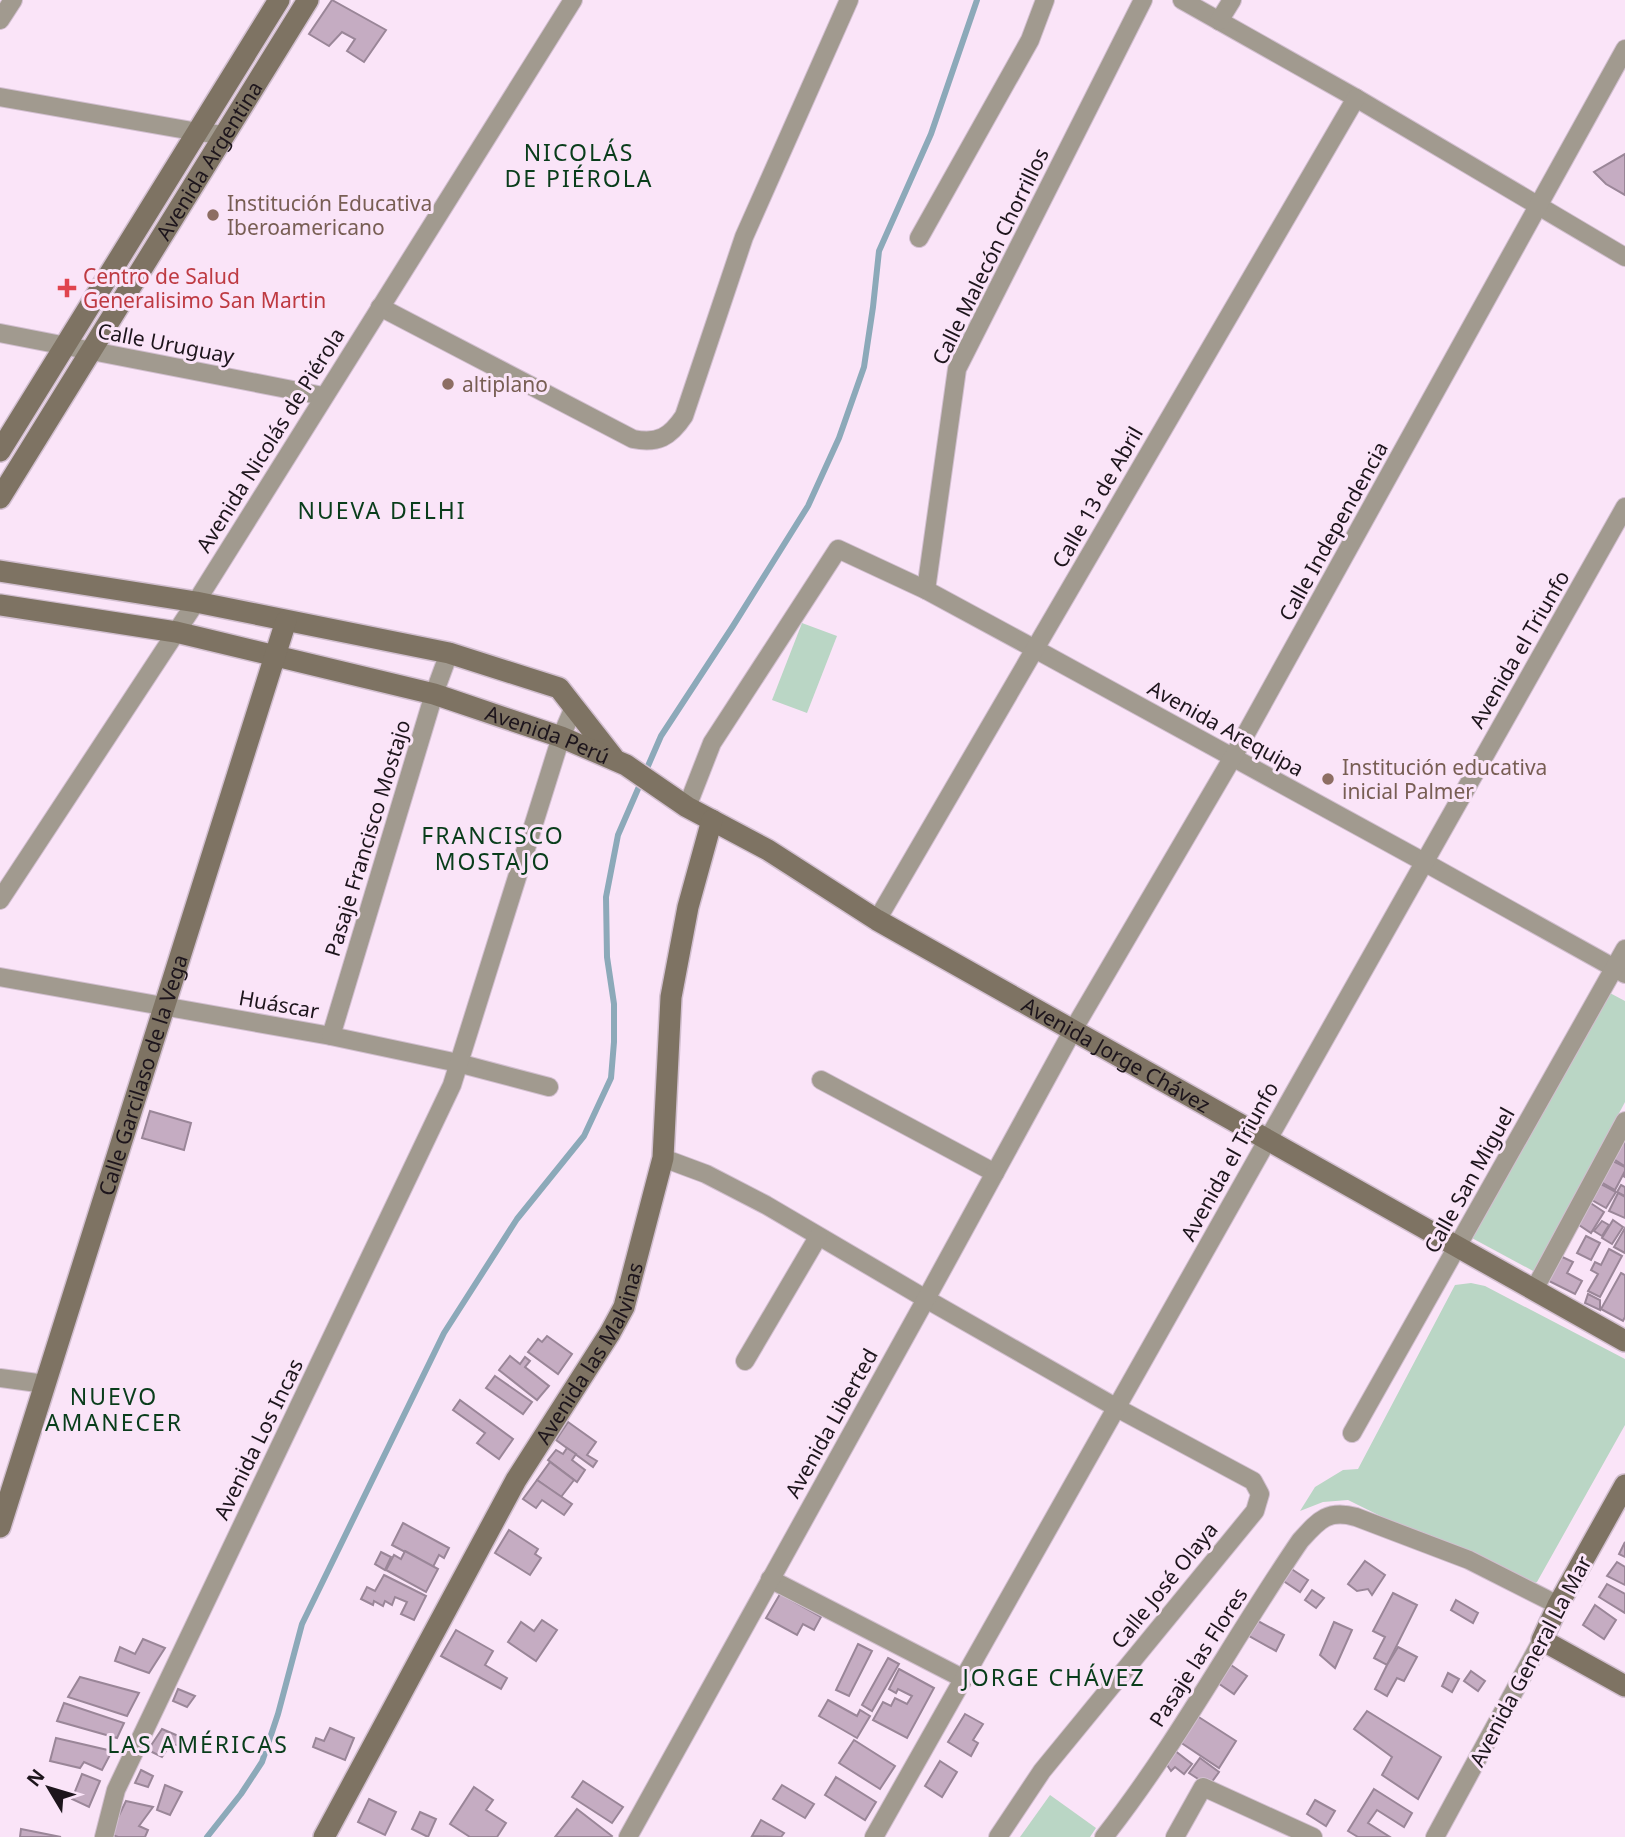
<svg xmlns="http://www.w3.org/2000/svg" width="1625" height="1837" font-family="'Noto Sans',sans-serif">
<rect width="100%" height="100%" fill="#fae4f8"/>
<g fill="#bad6c5">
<polygon points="802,623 837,636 807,713 772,700"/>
<polygon points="1608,992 1625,1001 1625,1102 1535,1272 1470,1237"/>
<polygon points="1471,1283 1485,1286 1625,1359 1625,1425 1537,1582 1524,1587 1348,1500 1323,1502 1300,1511 1315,1487 1343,1470 1358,1469 1455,1285"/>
<polygon points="1050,1795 1096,1828 1090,1837 1020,1837"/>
</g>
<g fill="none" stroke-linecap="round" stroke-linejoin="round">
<polyline stroke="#8ca9b9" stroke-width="6" points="207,1837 241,1794 262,1762 278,1714 302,1624 444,1333 517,1219 584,1136 611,1078 614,1042 614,1004 607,957 606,897 618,835 661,736 733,626 808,506 839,438 864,367 873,307 879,251 931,134 977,0"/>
</g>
<g fill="#c5acc2" stroke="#9a8698" stroke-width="2">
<polygon points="332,0 386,30 364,62 347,51 355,39 342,32 329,46 309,34"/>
<polygon points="1625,154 1625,195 1606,184 1594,172"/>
<polygon points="150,1111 191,1123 184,1150 142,1138"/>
<polygon points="1623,1141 1625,1143 1625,1177 1618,1173 1623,1165 1612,1158"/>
<polygon points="1613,1161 1625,1167 1625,1171 1615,1190 1601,1182"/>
<polygon points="1601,1184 1616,1192 1606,1208 1592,1200"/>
<polygon points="1621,1185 1625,1187 1625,1196 1617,1192"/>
<polygon points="1618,1193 1625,1197 1625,1218 1609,1211"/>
<polygon points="1589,1202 1604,1212 1591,1233 1576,1223"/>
<polygon points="1613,1220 1623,1227 1612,1244 1602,1238"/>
<polygon points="1602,1221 1609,1225 1602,1236 1594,1231"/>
<polygon points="1625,1228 1625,1253 1614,1247"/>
<polygon points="1586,1236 1600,1243 1591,1260 1577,1253"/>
<polygon points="1609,1249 1622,1256 1600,1297 1588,1291 1598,1274 1591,1270 1595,1262 1601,1265"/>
<polygon points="1558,1255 1573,1262 1567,1273 1582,1281 1575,1294 1545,1279"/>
<polygon points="1621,1273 1625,1275 1625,1317 1623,1321 1601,1309"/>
<polygon points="1588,1294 1600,1300 1600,1310 1585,1303"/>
<polygon points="547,1336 572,1354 558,1374 528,1352 538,1339 542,1342"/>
<polygon points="510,1356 520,1364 525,1357 530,1361 525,1367 549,1386 537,1400 499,1370"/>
<polygon points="495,1376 532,1402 523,1414 486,1388"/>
<polygon points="460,1400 513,1439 499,1459 477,1443 485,1433 453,1410"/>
<polygon points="568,1422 596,1442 587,1455 597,1461 593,1467 556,1440"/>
<polygon points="567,1448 576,1454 572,1460 585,1470 577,1482 548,1460 556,1450 563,1454"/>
<polygon points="550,1462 574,1480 561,1497 537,1480"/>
<polygon points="537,1480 572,1504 564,1515 542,1500 536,1508 523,1499"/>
<polygon points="403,1523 449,1548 444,1558 439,1555 433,1567 392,1545"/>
<polygon points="509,1530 538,1549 535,1554 541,1558 530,1575 495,1553"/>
<polygon points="1625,1542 1625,1557 1619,1554"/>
<polygon points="405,1551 438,1569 426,1592 386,1570 394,1555 401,1559"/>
<polygon points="381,1552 391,1557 385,1570 375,1564"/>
<polygon points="1365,1561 1385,1575 1372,1595 1368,1589 1357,1591 1348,1584"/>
<polygon points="1617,1562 1625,1567 1625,1585 1607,1576"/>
<polygon points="1290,1568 1308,1580 1300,1592 1282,1580"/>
<polygon points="384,1575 426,1596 414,1620 401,1614 407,1602 395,1597 392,1605 385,1601 383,1606 374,1601 373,1605 361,1599 367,1587 375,1591"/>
<polygon points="1607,1584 1625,1594 1625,1613 1599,1597"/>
<polygon points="1312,1590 1324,1598 1316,1608 1305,1600"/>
<polygon points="1393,1593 1417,1605 1387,1665 1374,1658 1385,1637 1373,1631"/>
<polygon points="780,1594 821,1617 814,1630 803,1624 797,1635 766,1618"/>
<polygon points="1456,1600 1478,1613 1473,1623 1451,1610"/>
<polygon points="1595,1605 1616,1620 1604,1639 1583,1625"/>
<polygon points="542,1620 557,1630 536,1661 508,1642 521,1622 534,1631"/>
<polygon points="1256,1620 1284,1635 1276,1651 1247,1635"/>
<polygon points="1334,1622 1352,1630 1335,1668 1320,1655"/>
<polygon points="456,1630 493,1651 485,1665 507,1678 501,1689 441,1656"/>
<polygon points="143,1639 165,1648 149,1673 115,1661 120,1647 135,1654"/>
<polygon points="858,1644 872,1651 849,1696 836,1690"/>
<polygon points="1398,1647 1417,1657 1404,1681 1397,1678 1387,1696 1375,1689 1387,1665"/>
<polygon points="888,1658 899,1664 872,1711 862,1705"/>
<polygon points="1228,1663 1247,1676 1234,1694 1215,1681"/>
<polygon points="899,1669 934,1688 907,1738 873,1720 883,1702 891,1706 895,1698 907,1704 912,1696 898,1689 896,1693 889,1689"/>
<polygon points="1471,1671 1485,1681 1478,1691 1464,1681"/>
<polygon points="1448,1673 1459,1679 1452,1692 1442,1686"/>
<polygon points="80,1677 139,1693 127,1716 68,1697"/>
<polygon points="178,1689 195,1696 187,1707 173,1701"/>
<polygon points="828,1700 857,1716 860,1710 870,1716 857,1738 819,1716"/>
<polygon points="64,1703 124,1723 117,1738 57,1721"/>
<polygon points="1367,1711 1441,1757 1418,1799 1382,1775 1392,1757 1354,1729"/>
<polygon points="965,1714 983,1724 973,1740 978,1743 971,1756 948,1742"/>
<polygon points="1194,1714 1236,1741 1219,1768 1177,1740"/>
<polygon points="330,1728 354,1738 345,1760 313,1747 316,1738 324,1741"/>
<polygon points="162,1729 183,1738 177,1745 170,1745 162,1757 148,1750"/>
<polygon points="56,1738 112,1751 102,1770 84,1762 80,1768 50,1761"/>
<polygon points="854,1740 895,1766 880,1789 839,1763"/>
<polygon points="1174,1750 1192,1764 1184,1774 1175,1767 1171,1771 1165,1762"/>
<polygon points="1200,1758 1219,1772 1209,1786 1189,1773"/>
<polygon points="940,1761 957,1772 942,1797 925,1786"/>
<polygon points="141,1770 153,1776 148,1787 135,1783"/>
<polygon points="82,1774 100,1781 89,1807 72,1799"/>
<polygon points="836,1777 876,1802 865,1820 825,1795"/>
<polygon points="583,1781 623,1807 612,1823 572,1797"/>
<polygon points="165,1785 182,1792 170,1815 157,1810"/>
<polygon points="782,1785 814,1804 805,1818 773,1799"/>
<polygon points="474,1787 493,1800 486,1810 506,1823 497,1837 470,1837 450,1824"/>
<polygon points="1374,1789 1412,1813 1404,1827 1377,1810 1368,1823 1390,1837 1358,1837 1348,1831"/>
<polygon points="369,1799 396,1812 385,1835 358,1822"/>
<polygon points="1315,1800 1335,1811 1326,1826 1307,1814"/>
<polygon points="126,1801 153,1807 139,1826 148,1830 145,1837 118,1837 110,1834"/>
<polygon points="577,1809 612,1836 611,1837 555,1837"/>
<polygon points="420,1812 436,1819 428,1837 412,1829"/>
<polygon points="761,1820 784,1833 781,1837 752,1836"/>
<polygon points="21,1829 61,1837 20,1837"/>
</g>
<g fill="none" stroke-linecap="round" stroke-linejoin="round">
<defs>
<g id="street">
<polyline points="1182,0 1356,98 1625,257"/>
<polyline points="0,20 13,0"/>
<polyline points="1219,21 1232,0"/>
<polyline points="0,97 198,132 225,135"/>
<polyline points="919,238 1030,40 1045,0"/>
<path d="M380 307 633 439C658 444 670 437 684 416L744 237 849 0"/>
<polyline points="0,333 323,396"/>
<polyline points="926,590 957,369 1143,0"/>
<polyline points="687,807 712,743 838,549 926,590 1035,649 1424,862 1625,974"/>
<polyline points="0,900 196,602 573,0"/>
<polyline points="877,920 1356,98"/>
<polyline points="0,977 331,1036 458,1063 549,1087"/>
<polyline points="331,1036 434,694 449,653"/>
<polyline points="821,1080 995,1173"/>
<polyline points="663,1158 706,1174 766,1205 926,1299 1117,1408 1253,1481 1260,1494 1255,1511 1042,1771 998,1837"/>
<polyline points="1534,1290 1625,1121"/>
<polyline points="745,1361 818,1237"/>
<polyline points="0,1378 45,1384"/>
<polyline points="1352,1433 1625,949"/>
<polyline points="770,1579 964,1679"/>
<polyline points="104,1837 116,1790 452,1085 561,737 574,707"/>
<polyline points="628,1837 926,1299 1073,1030 1233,757 1625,49"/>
<polyline points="874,1837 1625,507"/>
<path d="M1104 1837C1177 1744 1233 1639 1300 1541 1318 1521 1327 1509 1356 1517L1469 1560 1558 1605"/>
<polyline points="1175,1837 1203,1787 1313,1837"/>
<polyline points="1435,1837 1542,1640"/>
</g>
<g id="secondary">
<polyline points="0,451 279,0"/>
<path id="s1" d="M0 498 308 0"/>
<polyline points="0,571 196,602 449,653 559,688 613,757"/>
<path id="s2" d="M0 605 176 632 434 694 561 737 626 765 687 807 768 850 877 920 1625 1341"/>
<polyline points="1625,1485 1558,1605 1542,1640 1625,1686"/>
<path id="s3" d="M0 1527 286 621"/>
<path id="s4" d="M324 1837 516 1480 610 1333 624 1307 663 1158 671 997 688 907 712 820"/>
</g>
</defs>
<use href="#street" stroke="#d2bfd0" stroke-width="20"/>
<use href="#secondary" stroke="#d2bfd0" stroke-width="24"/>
<use href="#street" stroke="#a19a8f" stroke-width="18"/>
<use href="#secondary" stroke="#7e7363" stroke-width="21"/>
</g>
<g fill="#8d6e63" stroke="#fae4f8" stroke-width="2.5">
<circle cx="213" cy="215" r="7"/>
<circle cx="448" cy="384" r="7"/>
<circle cx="1328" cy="779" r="7"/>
</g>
<path fill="#e0444e" stroke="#fae4f8" stroke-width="2.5" d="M63.5 277.5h7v7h7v7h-7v7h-7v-7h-7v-7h7z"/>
<g text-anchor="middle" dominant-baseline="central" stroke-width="6" stroke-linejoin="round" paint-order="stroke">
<g font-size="21" fill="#1d151c" stroke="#fae4f8">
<text stroke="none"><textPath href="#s1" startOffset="397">Avenida Argentina</textPath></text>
<text transform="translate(990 256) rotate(-64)">Calle Malecón Chorrillos</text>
<text transform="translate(166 343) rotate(11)">Calle Uruguay</text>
<text transform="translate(270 440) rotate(-58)">Avenida Nicolás de Piérola</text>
<text transform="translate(1097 497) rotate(-60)">Calle 13 de Abril</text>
<text transform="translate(1333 531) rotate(-61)">Calle Independencia</text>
<text transform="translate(1519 649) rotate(-60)">Avenida el Triunfo</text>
<text transform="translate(1226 728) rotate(29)">Avenida Arequipa</text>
<text stroke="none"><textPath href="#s2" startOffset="564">Avenida Perú</textPath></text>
<text transform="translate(367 838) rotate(-73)">Pasaje Francisco Mostajo</text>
<text transform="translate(279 1004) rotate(10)">Huáscar</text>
<text stroke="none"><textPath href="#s2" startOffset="1218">Avenida Jorge Chávez</textPath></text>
<text stroke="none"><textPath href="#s3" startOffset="474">Calle Garcilaso de la Vega</textPath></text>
<text transform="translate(1229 1161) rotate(-61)">Avenida el Triunfo</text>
<text transform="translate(1469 1180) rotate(-61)">Calle San Miguel</text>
<text stroke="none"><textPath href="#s4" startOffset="553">Avenida las Malvinas</textPath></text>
<text transform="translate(831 1423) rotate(-61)">Avenida Liberted</text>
<text transform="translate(258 1439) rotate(-64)">Avenida Los Incas</text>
<text transform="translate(1164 1585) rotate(-51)">Calle José Olaya</text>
<text transform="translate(1198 1657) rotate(-57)">Pasaje las Flores</text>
<text transform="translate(1530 1661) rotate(-62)">Avenida General La Mar</text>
</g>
<g font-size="21" fill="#785e54" stroke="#fae4f8" text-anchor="start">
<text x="227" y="203">Institución Educativa<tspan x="227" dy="24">Iberoamericano</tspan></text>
<text x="462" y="384">altiplano</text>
<text x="1342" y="767">Institución educativa<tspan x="1342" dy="24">inicial Palmer</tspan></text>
</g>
<g font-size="21" fill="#be3a42" stroke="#fae4f8" text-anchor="start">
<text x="83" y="276">Centro de Salud<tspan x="83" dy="24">Generalisimo San Martin</tspan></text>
</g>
<g font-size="23" letter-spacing="2" fill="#093d1b" stroke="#fae4f8">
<text x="579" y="152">NICOLÁS<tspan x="579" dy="26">DE PIÉROLA</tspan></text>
<text x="382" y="510">NUEVA DELHI</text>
<text x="493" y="835">FRANCISCO<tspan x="493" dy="26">MOSTAJO</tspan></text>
<text x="114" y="1396">NUEVO<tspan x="114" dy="26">AMANECER</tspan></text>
<text x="1054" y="1677">JORGE CHÁVEZ</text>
<text x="198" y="1744">LAS AMÉRICAS</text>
</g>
</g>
<g transform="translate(49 1788) rotate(308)" stroke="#fae4f8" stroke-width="5" paint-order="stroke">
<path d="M0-5L12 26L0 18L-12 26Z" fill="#1d151c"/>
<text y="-10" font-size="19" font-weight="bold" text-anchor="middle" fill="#1d151c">N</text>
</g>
</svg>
